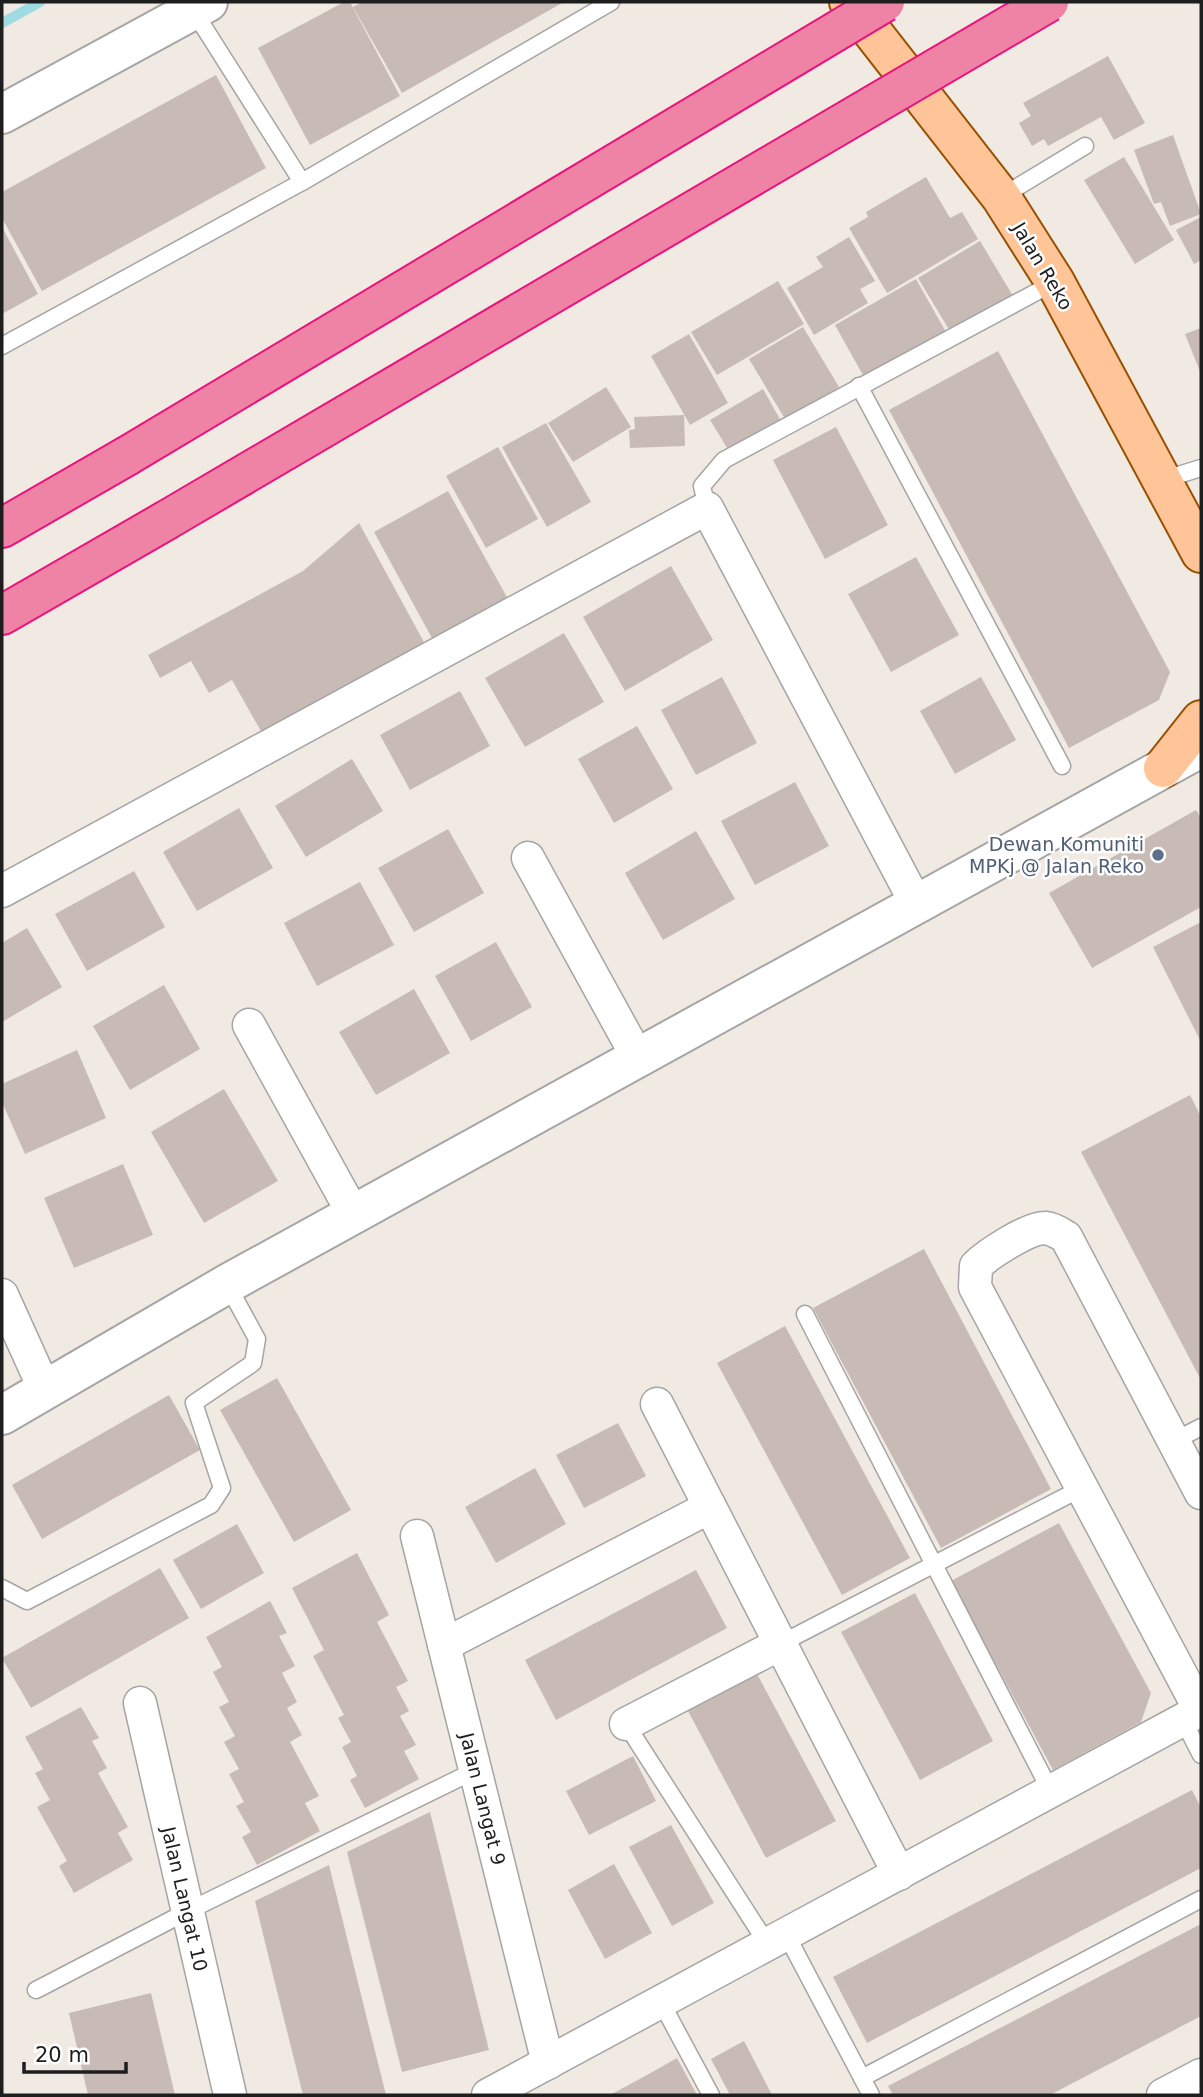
<svg xmlns="http://www.w3.org/2000/svg" width="1203" height="2097" font-family="'DejaVu Sans',sans-serif">
<rect width="100%" height="100%" fill="#f0eae3"/>
<g fill="none" stroke-linecap="round" stroke-linejoin="round">
<polyline stroke="#9fdce2" stroke-width="10" points="2,23 40,2"/>
</g>
<g fill="#c8bbb6">
<polygon points="344,2 350,2 400,96 310,145 258,48"/>
<polygon points="362,2 564,2 402,93 353,7"/>
<polygon points="1108,56 1145,123 1114,140 1101,117 1048,146 1044,139 1032,146 1019,123 1031,116 1023,103"/>
<polygon points="216,75 266,168 42,291 2,218 2,192"/>
<polygon points="1173,135 1201,214 1170,226 1161,202 1154,204 1134,150"/>
<polygon points="1124,157 1174,240 1135,264 1084,180"/>
<polygon points="926,177 950,218 962,212 978,239 887,293 849,228 868,217 866,212"/>
<polygon points="1201,217 1201,260 1194,264 1176,230"/>
<polygon points="2,227 38,294 2,314"/>
<polygon points="849,237 875,281 860,289 868,303 814,335 787,288 823,267 816,257"/>
<polygon points="980,241 1016,301 954,338 918,278"/>
<polygon points="916,279 951,341 869,386 835,325"/>
<polygon points="778,281 804,324 717,375 691,332"/>
<polygon points="803,327 839,387 785,419 749,359"/>
<polygon points="1201,328 1201,374 1185,334"/>
<polygon points="689,334 728,403 690,425 651,356"/>
<polygon points="998,351 1170,672 1159,700 1069,748 889,410"/>
<polygon points="606,387 631,427 573,462 548,423"/>
<polygon points="763,389 781,421 729,451 710,420"/>
<polygon points="684,415 685,446 630,448 629,430 635,429 634,417"/>
<polygon points="546,423 591,502 547,527 502,447"/>
<polygon points="836,427 888,525 825,559 773,460"/>
<polygon points="498,447 538,519 486,548 446,476"/>
<polygon points="448,491 508,599 433,640 374,532"/>
<polygon points="359,523 425,644 262,733 232,680 209,693 191,661 160,678 148,655 303,571"/>
<polygon points="916,557 959,635 891,672 848,594"/>
<polygon points="671,566 713,640 625,691 583,617"/>
<polygon points="564,633 604,702 525,747 485,678"/>
<polygon points="722,677 757,743 696,775 661,710"/>
<polygon points="981,677 1016,740 955,774 920,711"/>
<polygon points="460,691 490,746 410,790 380,735"/>
<polygon points="637,726 673,789 614,823 578,759"/>
<polygon points="352,759 383,811 306,857 275,806"/>
<polygon points="795,782 829,846 755,885 721,821"/>
<polygon points="239,808 273,868 197,911 163,852"/>
<polygon points="1196,810 1201,818 1201,907 1092,968 1049,893"/>
<polygon points="448,829 484,893 414,932 378,868"/>
<polygon points="696,831 735,899 663,940 625,873"/>
<polygon points="134,871 165,927 87,971 55,914"/>
<polygon points="360,882 394,945 317,986 284,923"/>
<polygon points="1201,922 1201,1042 1153,947"/>
<polygon points="27,928 62,987 2,1022 2,943"/>
<polygon points="496,942 532,1007 471,1041 435,976"/>
<polygon points="164,985 200,1049 130,1090 93,1026"/>
<polygon points="414,989 450,1053 376,1095 339,1032"/>
<polygon points="77,1050 106,1118 25,1154 2,1102 2,1084"/>
<polygon points="224,1089 278,1181 204,1223 151,1132"/>
<polygon points="1190,1095 1201,1117 1201,1380 1081,1152"/>
<polygon points="123,1164 153,1235 74,1268 44,1198"/>
<polygon points="924,1249 1051,1489 941,1548 813,1308"/>
<polygon points="785,1326 910,1558 842,1595 717,1363"/>
<polygon points="277,1378 351,1510 294,1542 220,1410"/>
<polygon points="169,1395 200,1450 42,1539 12,1485"/>
<polygon points="618,1423 646,1476 584,1508 556,1455"/>
<polygon points="535,1468 566,1524 496,1563 465,1507"/>
<polygon points="1059,1523 1151,1693 1141,1722 1053,1770 951,1581"/>
<polygon points="237,1524 264,1573 201,1609 173,1560"/>
<polygon points="357,1553 389,1615 377,1622 408,1681 396,1687 409,1711 400,1716 416,1745 404,1751 419,1779 365,1808 350,1780 357,1776 342,1747 351,1742 338,1718 344,1715 313,1656 324,1650 292,1588"/>
<polygon points="160,1568 189,1618 31,1708 2,1658"/>
<polygon points="696,1570 727,1628 556,1720 525,1660"/>
<polygon points="915,1593 993,1741 920,1780 841,1632"/>
<polygon points="270,1601 287,1633 279,1636 295,1666 282,1673 297,1702 287,1708 302,1735 290,1742 319,1796 305,1803 320,1831 257,1865 242,1837 251,1832 236,1806 244,1802 229,1774 239,1769 224,1742 235,1736 219,1707 229,1702 213,1672 222,1667 206,1637"/>
<polygon points="756,1672 836,1821 766,1858 687,1709"/>
<polygon points="81,1707 99,1738 92,1741 107,1768 98,1773 128,1827 118,1833 133,1860 74,1893 59,1866 67,1861 37,1807 50,1800 35,1773 43,1769 25,1737"/>
<polygon points="633,1756 656,1801 589,1835 566,1791"/>
<polygon points="1192,1790 1201,1808 1201,1868 867,2043 833,1977"/>
<polygon points="430,1812 489,2050 402,2072 347,1852"/>
<polygon points="671,1825 714,1903 672,1926 629,1847"/>
<polygon points="614,1864 652,1933 605,1959 568,1890"/>
<polygon points="329,1865 366,2015 386,2095 303,2095 271,1967 255,1901"/>
<polygon points="1201,1924 1201,2016 1050,2095 893,2095 888,2086"/>
<polygon points="151,1993 175,2095 88,2095 69,2013"/>
<polygon points="744,2041 772,2095 730,2095 711,2059"/>
<polygon points="677,2058 697,2095 610,2095 647,2075"/>
</g>
<g fill="none" stroke-linecap="round" stroke-linejoin="round">
<defs>
<g id="service">
<polyline points="302,182 611,2"/>
<polyline points="1001,197 1085,146"/>
<polyline points="2,346 302,182 193,10"/>
<polyline points="859,386 1062,766"/>
<polyline points="1162,480 1201,468"/>
<polyline points="707,508 702,486 724,460 1055,282"/>
<polyline points="805,1314 1051,1792"/>
<polyline points="1174,1441 1201,1427"/>
<polyline points="2,1588 27,1601 211,1505 222,1488 194,1403 253,1363 257,1339 227,1284"/>
<polyline points="780,1644 1082,1488"/>
<polyline points="1183,1720 1201,1755"/>
<polyline points="626,1724 768,1945"/>
<polyline points="786,1934 871,2095"/>
<polyline points="36,1990 188,1911 476,1770"/>
<polyline points="661,2002 711,2095"/>
<polyline points="862,2078 1201,1899"/>
</g>
<g id="minor">
<polyline points="528,858 638,1058"/>
<polyline points="2,891 707,508 917,905"/>
<polyline points="249,1025 354,1215"/>
<polyline points="2,1295 44,1388"/>
<polyline points="657,1404 899,1874"/>
<polyline points="417,1536 548,2063"/>
<polyline points="444,1645 710,1507"/>
<polyline points="140,1703 230,2095"/>
<path d="M1200 1710 975 1287 976 1266C988 1254 1028 1228 1045 1228 1054 1229 1059 1233 1066 1237L1201 1493"/>
<polyline points="626,1724 780,1644"/>
<polyline points="488,2095 1201,1710"/>
<polyline points="1163,2095 1201,2075"/>
</g>
<g id="tertiary">
<polyline points="2,114 208,2"/>
<polyline points="2,1415 227,1284 1193,752"/>
</g>
<g id="primary">
<polyline points="849,2 1001,197 1055,282 1201,553"/>
<polyline points="1163,768 1201,720"/>
</g>
<g id="motorway">
<polyline points="2,528 127,456"/>
<polyline points="2,615 165,521"/>
</g>
</defs>
<use href="#service" stroke="#a5a5a5" stroke-width="19"/>
<use href="#minor" stroke="#a5a5a5" stroke-width="35"/>
<use href="#tertiary" stroke="#a5a5a5" stroke-width="42"/>
<use href="#primary" stroke="#985100" stroke-width="42"/>
<use href="#motorway" stroke="#eb137b" stroke-width="42"/>
<use href="#service" stroke="#fff" stroke-width="16"/>
<use href="#minor" stroke="#fff" stroke-width="32"/>
<use href="#tertiary" stroke="#fff" stroke-width="38"/>
<use href="#primary" stroke="#ffc599" stroke-width="38"/>
<use href="#motorway" stroke="#ef83a6" stroke-width="38"/>
<defs>
<g id="motorway-bridge">
<polyline points="127,456 885,2"/>
<polyline points="165,521 1049,2"/>
</g>
</defs>
<use href="#motorway-bridge" stroke="#eb137b" stroke-width="42" stroke-linecap="butt"/>
<use href="#motorway-bridge" stroke="#ef83a6" stroke-width="38"/>
</g>
<circle fill="#5c6f8a" stroke="#fff" stroke-width="2.5" cx="1158" cy="855" r="7"/>
<g text-anchor="middle" dominant-baseline="central" stroke-width="5" stroke-linejoin="round" paint-order="stroke">
<g font-size="19" fill="#1e1e1e" stroke="#fff">
<text transform="translate(1043 266) rotate(59)">Jalan Reko</text>
<text transform="translate(483 1799) rotate(76)">Jalan Langat 9</text>
<text transform="translate(185 1899) rotate(77)">Jalan Langat 10</text>
</g>
<g font-size="19" fill="#4e5e75" stroke="#fff" text-anchor="end">
<text x="1144" y="844">Dewan Komuniti<tspan x="1144" dy="22">MPKj @ Jalan Reko</tspan></text>
</g>
</g>
<rect width="1203" height="2097" fill="none" stroke="#1e1e1e" stroke-width="7"/>
<path d="M24 2062v10h102v-10" fill="none" stroke="#1e1e1e" stroke-width="3.5"/>
<text x="35" y="2062" font-size="21" fill="#1e1e1e" stroke="#ffffff" stroke-width="5" paint-order="stroke">20 m</text>
</svg>
